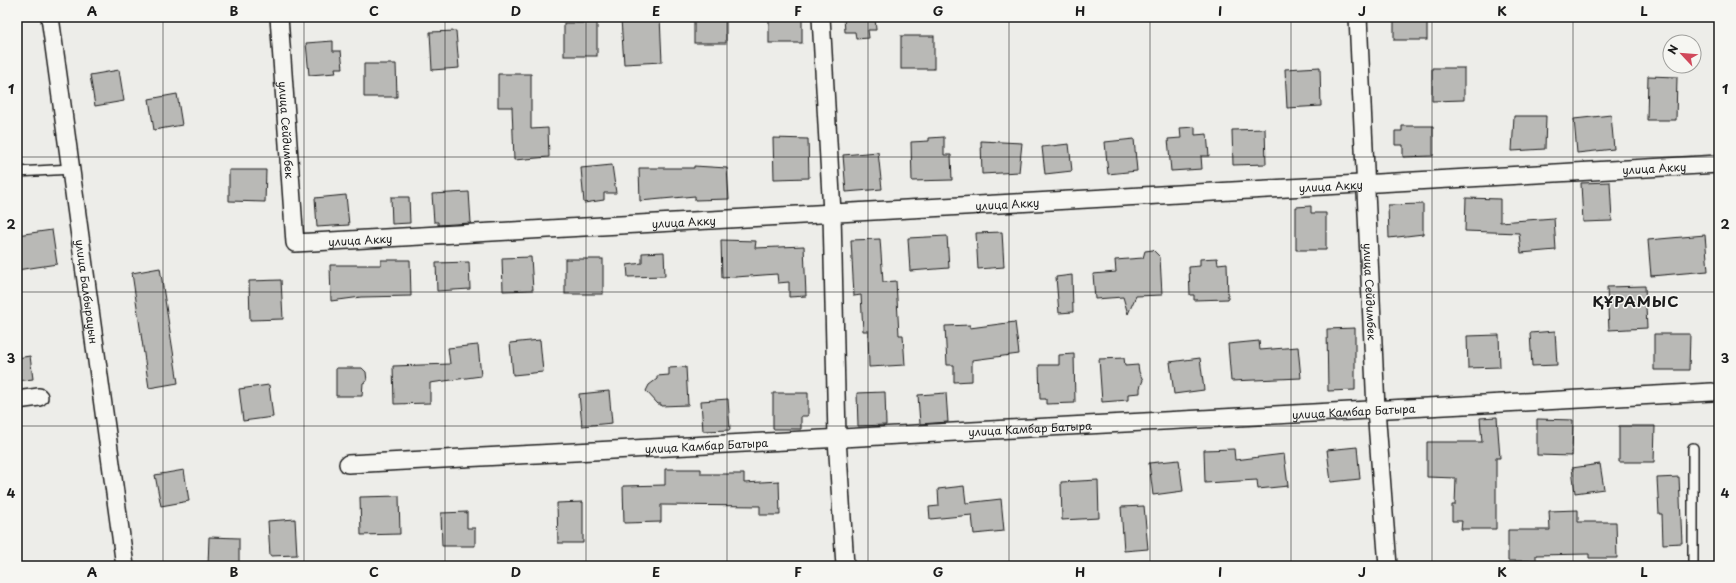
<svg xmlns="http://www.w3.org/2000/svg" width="1736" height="583" font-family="'Playpen Sans',sans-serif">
<rect width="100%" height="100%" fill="#edede9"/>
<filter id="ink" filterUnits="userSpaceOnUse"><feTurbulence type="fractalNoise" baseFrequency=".025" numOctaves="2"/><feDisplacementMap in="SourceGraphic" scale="8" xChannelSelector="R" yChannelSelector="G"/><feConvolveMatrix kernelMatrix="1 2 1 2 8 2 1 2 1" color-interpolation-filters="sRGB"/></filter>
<g filter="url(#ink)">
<g fill="#b9b9b6" stroke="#1c1c1c">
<polygon points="660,17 662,62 624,64 621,19"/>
<rect x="694" y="17" width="32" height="26"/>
<rect x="769" y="17" width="33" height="26"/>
<polygon points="844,17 875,17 876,30 868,30 869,38 856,39 855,32 845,32"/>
<rect x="1394" y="17" width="33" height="23"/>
<rect x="564" y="23" width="33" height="33"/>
<polygon points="456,31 459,68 432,70 430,32"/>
<rect x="901" y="36" width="33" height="33"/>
<polygon points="333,41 333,51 341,51 343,68 335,68 336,73 309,75 306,43"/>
<polygon points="364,64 396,64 397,97 364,97"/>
<polygon points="1320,67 1321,106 1287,108 1285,69"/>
<polygon points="1432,68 1464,68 1464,100 1432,101"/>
<polygon points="119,70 124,101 95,106 90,75"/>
<polygon points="498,74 531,74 531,129 548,128 549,157 514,160 512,107 498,107"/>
<polygon points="1648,76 1677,77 1676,120 1647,120"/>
<polygon points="177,94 182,125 154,130 149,99"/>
<polygon points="1611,115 1614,149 1577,153 1574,119"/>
<polygon points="1514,116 1546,116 1545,149 1512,151"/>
<polygon points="1402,126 1433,126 1433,156 1403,157 1403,145 1395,145 1395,131 1402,131"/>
<polygon points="1195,127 1195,135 1207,134 1209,156 1201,156 1202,169 1171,171 1168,139 1181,138 1180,128"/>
<polygon points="1265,129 1266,164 1233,165 1232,130"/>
<polygon points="944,137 944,155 951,155 952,180 912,181 911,142 929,141 929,138"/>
<polygon points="773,138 808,139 809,178 774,179"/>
<polygon points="1134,139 1137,171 1108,174 1105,142"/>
<polygon points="981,141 1022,143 1019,172 982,174"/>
<polygon points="1069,144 1072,171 1045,174 1042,147"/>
<polygon points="878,152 882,189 846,192 843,155"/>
<polygon points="612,165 616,193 604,193 604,200 584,203 581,168"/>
<polygon points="694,166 727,168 729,199 695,200 695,196 640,201 639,168 694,168"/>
<polygon points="229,170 266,170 265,202 229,201"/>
<polygon points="1610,182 1612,221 1583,222 1581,183"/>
<polygon points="469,192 471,223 438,225 438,222 434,222 432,194"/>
<polygon points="346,195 349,225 317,227 315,198"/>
<polygon points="391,197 409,197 410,223 392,224"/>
<polygon points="1466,198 1500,199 1500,222 1554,218 1556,250 1521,253 1519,233 1465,231"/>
<polygon points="1423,204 1423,234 1389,238 1388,205"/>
<polygon points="1311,206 1311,213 1326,213 1326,250 1296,250 1296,207"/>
<polygon points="52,230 57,264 17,270 17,235"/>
<polygon points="1002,232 1004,267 978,269 976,233"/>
<polygon points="1705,235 1708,271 1651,276 1648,240"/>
<polygon points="947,236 949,268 910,271 908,238"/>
<polygon points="880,239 883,282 896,281 899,335 903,335 905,365 869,367 868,331 863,331 861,295 854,296 851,240"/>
<polygon points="721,240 756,241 755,248 804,246 806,296 789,297 789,282 778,283 777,274 722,278"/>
<polygon points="1153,250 1160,257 1162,295 1136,296 1128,314 1123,297 1095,299 1093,274 1116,272 1115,260 1143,258 1145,251"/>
<polygon points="664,252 665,276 628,277 627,265 642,263 642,253"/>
<polygon points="531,257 533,290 503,291 502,258"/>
<polygon points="1217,258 1218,264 1227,263 1228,299 1194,300 1194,295 1190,295 1189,267 1200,266 1200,259"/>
<rect x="565" y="259" width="38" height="35"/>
<polygon points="381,260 410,260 411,296 361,297 331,301 330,265 381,265"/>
<polygon points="469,262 470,289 437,291 436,263"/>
<polygon points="160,268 178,383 149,388 132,273"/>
<polygon points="1072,275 1073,312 1059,313 1056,277"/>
<polygon points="281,280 283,319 250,320 249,281"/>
<polygon points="1645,286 1647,328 1609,330 1607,287"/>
<polygon points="1015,322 1019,354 972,360 972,381 954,382 954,365 947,365 945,326 970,325 970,328"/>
<polygon points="1355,328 1355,390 1328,391 1327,329"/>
<polygon points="1555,331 1557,365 1532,366 1530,333"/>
<polygon points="1654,334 1690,334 1689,370 1654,370"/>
<polygon points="1499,335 1500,367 1468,368 1467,336"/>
<polygon points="540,340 543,372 513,375 510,343"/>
<polygon points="1259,341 1260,350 1298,347 1301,378 1231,381 1228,344"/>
<polygon points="478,345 481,376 430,383 430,403 394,404 393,366 450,364 448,348"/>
<polygon points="1074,354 1075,403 1046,404 1046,399 1040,399 1039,365 1059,365 1059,355"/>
<polygon points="30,356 33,379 17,381 17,358"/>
<polygon points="1124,358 1125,366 1138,365 1139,372 1143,380 1140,388 1140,393 1128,394 1128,400 1102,402 1099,359"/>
<polygon points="1200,358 1204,390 1174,394 1170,362"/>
<polygon points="686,367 688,405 661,406 661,404 658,404 646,391 649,385 657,379 657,376 669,375 669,368"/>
<polygon points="336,368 362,368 366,372 367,381 363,383 362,396 336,396"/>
<polygon points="269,385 273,417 243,421 239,389"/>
<polygon points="609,391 612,423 582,426 579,394"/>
<polygon points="885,392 886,425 858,426 857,393"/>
<polygon points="773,393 808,393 808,416 801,416 801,429 773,429"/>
<polygon points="946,393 948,422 920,424 918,395"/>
<polygon points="728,399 730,430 703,431 701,401"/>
<polygon points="1497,417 1500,458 1496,458 1496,529 1461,529 1462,521 1452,521 1452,505 1455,505 1456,478 1427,477 1427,442 1482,442 1480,418"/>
<polygon points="1537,419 1573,420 1572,456 1537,455"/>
<polygon points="1619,426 1655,426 1654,462 1619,462"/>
<polygon points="1357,447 1360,479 1331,482 1327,450"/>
<polygon points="1234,449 1235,460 1284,454 1288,486 1258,489 1257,480 1205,483 1204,450"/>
<polygon points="1179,460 1183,491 1153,495 1149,463"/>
<polygon points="1600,464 1604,489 1575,493 1572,468"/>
<polygon points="665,469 701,469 701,474 744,474 744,483 779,481 780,515 760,515 760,506 661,505 661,522 624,523 623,486 665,485"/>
<polygon points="184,470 189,501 161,506 155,475"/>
<polygon points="1679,477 1682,543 1663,544 1662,514 1659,514 1657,478"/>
<polygon points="1098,480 1099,518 1062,520 1061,482"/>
<polygon points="964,486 966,503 1001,499 1004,531 974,534 972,515 930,519 929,507 939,506 938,489"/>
<polygon points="399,496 400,534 361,535 360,497"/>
<polygon points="583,502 583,543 558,543 557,503"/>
<polygon points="1144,506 1148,549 1124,551 1121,507"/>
<polygon points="1578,510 1578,522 1616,522 1617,558 1589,558 1589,554 1536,555 1536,561 1508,561 1508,530 1550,530 1549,511"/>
<polygon points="467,512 467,528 475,528 475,546 442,546 441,513"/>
<polygon points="295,519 297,555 270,556 268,521"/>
<polygon points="209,537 239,538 239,566 208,566"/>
</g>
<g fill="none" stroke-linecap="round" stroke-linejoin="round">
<defs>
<g id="lane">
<polyline points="17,172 72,169"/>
<polyline points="1693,566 1693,448"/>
</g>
<g id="street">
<path id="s1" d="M50 17 125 566"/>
<path id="s2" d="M279 17 295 243 1719 164"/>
<polyline points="821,17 832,213 837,438 845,566"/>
<path id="s3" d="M1358 17 1376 409 1388 566"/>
<polyline points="17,400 39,397"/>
<path id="s4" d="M348 464 1712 392"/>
</g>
</defs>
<use href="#lane" stroke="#1c1c1c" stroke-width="12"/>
<use href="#street" stroke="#1c1c1c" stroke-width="20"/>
<use href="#lane" stroke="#f6f6f2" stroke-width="9"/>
<use href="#street" stroke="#f6f6f2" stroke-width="17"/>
</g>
</g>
<path fill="none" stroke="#1c1c1c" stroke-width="1" stroke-opacity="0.55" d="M163 17V566M304 17V566M445 17V566M586 17V566M727 17V566M868 17V566M1009 17V566M1150 17V566M1291 17V566M1432 17V566M1573 17V566M17 157H1719M17 292H1719M17 426H1719"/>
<g text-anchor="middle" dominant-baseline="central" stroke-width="3" stroke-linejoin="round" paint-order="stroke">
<g font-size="11" fill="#1c1c1c" stroke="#f6f6f2">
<text stroke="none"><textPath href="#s2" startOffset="113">улица Сейдимбек</textPath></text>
<text stroke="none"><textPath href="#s2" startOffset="1588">улица Акку</textPath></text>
<text stroke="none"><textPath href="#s2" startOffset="1264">улица Акку</textPath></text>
<text stroke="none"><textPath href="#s2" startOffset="940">улица Акку</textPath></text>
<text stroke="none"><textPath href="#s2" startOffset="616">улица Акку</textPath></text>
<text stroke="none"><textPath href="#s2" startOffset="292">улица Акку</textPath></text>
<text stroke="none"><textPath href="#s1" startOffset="277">улица Балбырауын</textPath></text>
<text stroke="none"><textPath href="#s3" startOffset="275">улица Сейдимбек</textPath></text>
<text stroke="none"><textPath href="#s4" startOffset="1007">улица Камбар Батыра</textPath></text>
<text stroke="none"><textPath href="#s4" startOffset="683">улица Камбар Батыра</textPath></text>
<text stroke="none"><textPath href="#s4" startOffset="359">улица Камбар Батыра</textPath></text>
</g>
<g font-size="15" font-weight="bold" letter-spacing="1" fill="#1c1c1c" stroke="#f6f6f2">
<text x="1636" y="300">ҚҰРАМЫС</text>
</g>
</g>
<rect width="1736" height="583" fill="none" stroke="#f6f6f2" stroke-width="44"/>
<g transform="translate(1682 54) rotate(296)"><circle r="19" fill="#f6f6f2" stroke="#9f9f9c"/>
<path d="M0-3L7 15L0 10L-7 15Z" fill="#d1495b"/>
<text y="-6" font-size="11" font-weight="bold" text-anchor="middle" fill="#1c1c1c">N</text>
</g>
<rect x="22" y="22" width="1692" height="539" fill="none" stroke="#1c1c1c" stroke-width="1.5"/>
<g font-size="13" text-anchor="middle" font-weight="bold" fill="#1c1c1c">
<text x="92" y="16">A</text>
<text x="234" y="16">B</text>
<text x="374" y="16">C</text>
<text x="516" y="16">D</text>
<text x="656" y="16">E</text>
<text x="798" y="16">F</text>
<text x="938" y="16">G</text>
<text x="1080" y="16">H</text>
<text x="1220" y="16">I</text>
<text x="1362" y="16">J</text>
<text x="1502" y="16">K</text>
<text x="1644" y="16">L</text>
<text x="11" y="94">1</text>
<text x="1725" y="94">1</text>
<text x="11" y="229">2</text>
<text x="1725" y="229">2</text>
<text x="11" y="363">3</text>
<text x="1725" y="363">3</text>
<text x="11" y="498">4</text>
<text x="1725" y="498">4</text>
<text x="92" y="577">A</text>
<text x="234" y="577">B</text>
<text x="374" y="577">C</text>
<text x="516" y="577">D</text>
<text x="656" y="577">E</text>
<text x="798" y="577">F</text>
<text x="938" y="577">G</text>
<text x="1080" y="577">H</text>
<text x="1220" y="577">I</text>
<text x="1362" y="577">J</text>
<text x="1502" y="577">K</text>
<text x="1644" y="577">L</text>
</g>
</svg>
